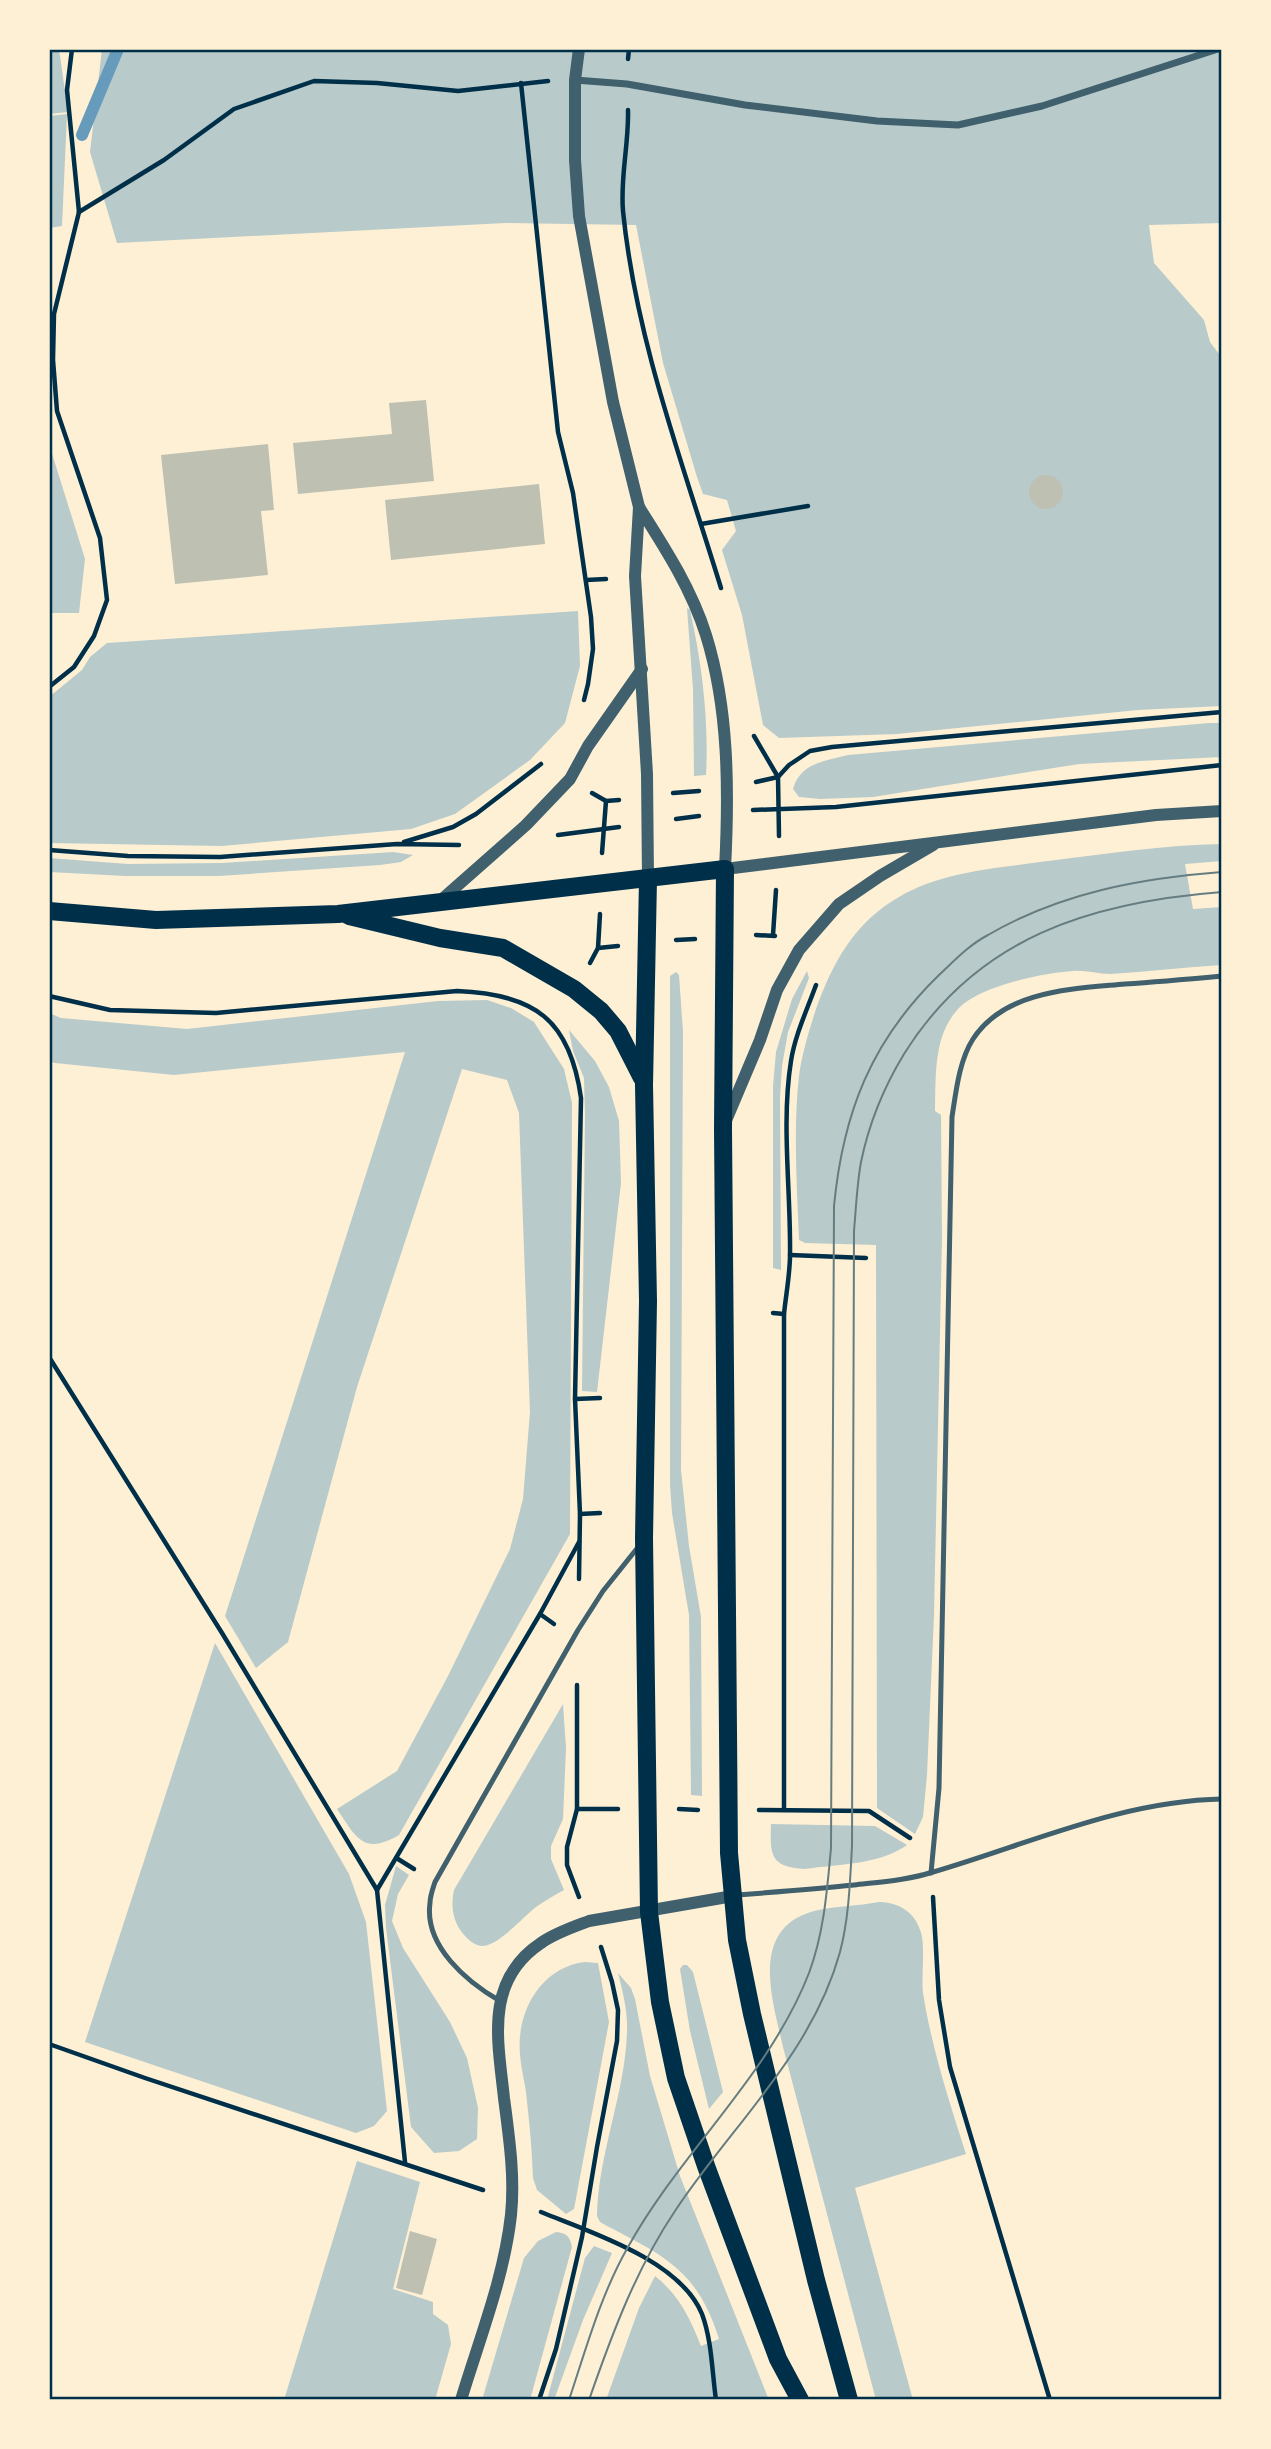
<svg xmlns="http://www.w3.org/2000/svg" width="1271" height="2449" font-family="'DejaVu Sans',sans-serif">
<rect width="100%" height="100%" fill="#fdf0d5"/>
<g fill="#b9caca">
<polygon points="49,49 59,49 68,112 49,114"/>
<polygon points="102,49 1222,49 1222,223 1149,225 1154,263 1204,320 1210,342 1222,358 1222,706 1138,710 897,734 779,738 763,725 742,615 722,550 736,531 727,500 703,494 697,477 663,363 636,225 505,223 117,243 90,152"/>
<polygon points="67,114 62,226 49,228 49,116"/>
<polygon points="49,444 85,559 79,613 49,613"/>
<path d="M687 608 690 610C702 664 709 720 706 775L694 776 693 689Z"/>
<polygon points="578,611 580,666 565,723 530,760 455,814 411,829 222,846 49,843 49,697 82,670 90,657 107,643"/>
<path d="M1209 723H1222V757L1079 764 873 797 820 799 799 797 793 789C800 763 825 761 848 755Z"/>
<path d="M1222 844V861L1185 864 1193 909 1222 907V965C1185 967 1147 972 1110 974 1098 974 1085 970 1073 971 1042 973 979 986 958 1009 933 1036 936 1077 935 1111L941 1115 942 1238 934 1615 927 1775 923 1817 915 1834 877 1808 876 1245 805 1243 799 1240C797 1187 793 1129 799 1076 802 1053 809 1031 816 1009 833 962 854 923 899 897 942 871 999 868 1048 861 1106 854 1164 845 1222 844Z"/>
<polygon points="393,852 413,855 401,862 380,865 219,876 125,876 49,872 49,858 128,864 222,863"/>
<polygon points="807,971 809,978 788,1032 782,1066 780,1098 781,1270 773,1268 773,1086 776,1052 792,999"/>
<polygon points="676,972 679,975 683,1032 681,1470 689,1546 701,1617 702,1796 691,1795 689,1615 672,1513 670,1485 670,976"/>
<path d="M487 1000 511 1008 534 1022 564 1069 572 1103 570 1534 399 1835C363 1856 356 1837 337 1809L397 1771 448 1676 510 1549 523 1499 530 1412 519 1113 507 1080 462 1069 357 1387 288 1642 256 1668 225 1616 405 1052 174 1075 55 1063 49 1061V1013L61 1018 187 1029 438 1001Z"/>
<polygon points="569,1030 595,1061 609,1087 619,1121 621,1183 597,1392 582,1391 585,1116 584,1078 573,1051"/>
<polygon points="215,1643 349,1874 366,1922 387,2111 374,2126 356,2133 85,2042"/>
<path d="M563 1704 566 1748 563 1819 551 1846V1859L564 1890C554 1895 545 1901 536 1907 523 1917 499 1945 483 1946 474 1946 467 1939 461 1931 452 1918 451 1905 454 1890Z"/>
<path d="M771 1824 875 1826 907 1845C879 1865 838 1864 805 1869 770 1867 770 1855 771 1824Z"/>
<polygon points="396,1866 409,1875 398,1894 392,1921 403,1948 450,2022 467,2058 478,2108 477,2139 459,2151 434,2153 411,2127 386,1928 385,1905"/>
<path d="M879 1902C897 1902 914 1911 920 1930 926 1943 921 1976 923 1993 932 2049 949 2101 966 2154L855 2188 913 2400H876L783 2047C773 2001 748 1929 814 1911 835 1906 858 1906 879 1902Z"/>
<path d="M585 1962 598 1963 609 2022 574 2209 566 2214 537 2190 533 2178C532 2153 530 2127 527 2102 526 2086 521 2070 520 2054 516 2012 541 1967 585 1962Z"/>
<polygon points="683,1965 687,1965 693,1972 723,2092 709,2109 690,2031 680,1969"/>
<path d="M618 1973 631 1988 635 1999 650 2076 680 2176 769 2400H681L678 2398 606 2400 639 2308 655 2276C679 2295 690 2318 701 2346L719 2339C698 2272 667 2257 607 2226L600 2222 597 2216C598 2154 625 2094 627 2032 628 2012 623 1993 618 1973Z"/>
<polygon points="357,2161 420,2182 393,2289 433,2302 433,2314 448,2325 451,2344 435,2400 284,2400"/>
<path d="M556 2232C566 2233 570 2236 572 2247L530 2400H482L524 2258 538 2241Z"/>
<polygon points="594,2246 612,2253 583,2320 554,2400 547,2400 585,2258"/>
</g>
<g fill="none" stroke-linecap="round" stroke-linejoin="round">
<polyline stroke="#669bbc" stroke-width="12" points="82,135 118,49"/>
</g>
<g fill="#bec0b2">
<polygon points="426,400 434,481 298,494 293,443 392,434 389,403"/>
<polygon points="268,444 274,510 261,511 268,575 175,584 161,455"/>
<circle cx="1046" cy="492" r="17"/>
<polygon points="539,484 545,544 391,560 385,500"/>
<polygon points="410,2231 437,2239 422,2295 396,2288"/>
</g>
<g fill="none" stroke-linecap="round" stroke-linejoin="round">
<g stroke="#003049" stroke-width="4.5">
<polyline points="628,59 629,49"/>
<polyline points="521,83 558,432 573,493 591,617 593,649 588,684 584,700"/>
<path d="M628 110C629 144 620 177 623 211 636 341 683 464 721 588"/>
<polyline points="79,212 164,160 234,109 314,81 377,83 458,91 548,81"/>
<polyline points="701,524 808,506"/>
<polyline points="586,580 606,579"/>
<polyline points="49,687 74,667 94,636 107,600 100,538 57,411 53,360 54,314 79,212 67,90 72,49"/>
<polyline points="754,736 778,777 779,836"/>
<polyline points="756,782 778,777 789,765 810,751 832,747 1222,712"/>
<polyline points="592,793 606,801 619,800"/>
<polyline points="673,793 699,791"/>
<polyline points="753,810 836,807 1222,765"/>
<polyline points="676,819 699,816"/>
<polyline points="558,835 619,827"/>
<polyline points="404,842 453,827 476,814 541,764"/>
<polyline points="49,850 128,856 220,857 397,844 459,845"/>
<polyline points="602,853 606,801"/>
<polyline points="756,935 775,936"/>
<polyline points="773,935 776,890"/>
<polyline points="676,940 695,939"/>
<polyline points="598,948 618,946"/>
<polyline points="590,963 598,948 600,914"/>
<path d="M49 996 110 1010 216 1013 457 991C535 994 570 1020 581 1098L575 1399 580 1514 579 1579"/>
<polyline points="790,1255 866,1258"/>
<polyline points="773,1313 784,1314"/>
<polyline points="49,1357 222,1633 377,1890 405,2162"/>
<polyline points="575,1399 600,1398"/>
<polyline points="580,1514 600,1513"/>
<polyline points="540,1614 554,1624"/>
<polyline points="577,1685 577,1809 567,1847 567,1865 579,1897"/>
<polyline points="577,1809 618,1809"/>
<polyline points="679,1809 698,1810"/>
<polyline points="759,1810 869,1811 910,1838"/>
<path d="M784 1810V1314C786 1294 790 1274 790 1255 791 1192 781 1123 791 1061 795 1035 807 1010 816 985"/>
<polyline points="398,1859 414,1869"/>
<polyline points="377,1890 540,1614 579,1542"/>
<polyline points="933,1897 939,2000 950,2067 1050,2400"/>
<polyline points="49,2044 145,2078 483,2190"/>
<path d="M541 2212C590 2232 680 2260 702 2314 712 2341 712 2372 716 2400"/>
<polyline points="539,2400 556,2349 582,2237 597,2147 617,2041 618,2010 612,1982 601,1947"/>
</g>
<g stroke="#3f606c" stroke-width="5">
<path d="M931 1873 939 1788 952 1117C956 1092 959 1061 973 1039 1005 990 1073 989 1125 984 1157 982 1190 979 1222 976"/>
<path d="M737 1895C776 1892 815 1889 854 1885 880 1882 908 1880 933 1872 1029 1844 1121 1801 1222 1799"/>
<path d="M500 2001C467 1982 424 1946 430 1903 430 1896 433 1888 435 1882L578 1630 603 1591 639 1546"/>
</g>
<polyline stroke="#3f606c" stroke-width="7" points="575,80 627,84 745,105 877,121 958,125 1042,106 1218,49"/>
<g stroke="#3f606c" stroke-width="12">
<polyline points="579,49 575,80 575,160 579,216 613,402 639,507 635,576 647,774 648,879"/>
<path d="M639 507C665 548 691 588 706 635 729 709 729 792 725 869L1156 815 1222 811"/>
<polyline points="440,901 526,825 570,779 588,746 642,669"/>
<polyline points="725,1123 760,1040 777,990 799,950 839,904 880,876 933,845"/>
<path d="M461 2400C479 2340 504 2278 511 2215 515 2176 509 2137 504 2098 498 2041 484 1981 541 1943 555 1933 573 1927 589 1921L733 1896"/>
</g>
<g stroke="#003049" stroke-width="18">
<polyline points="648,879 644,1085 648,1301 644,1538 649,1912 660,2002 676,2078 706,2166 778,2359 800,2400"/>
<polyline points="49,911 156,920 338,914 725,869 723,1129 729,1853 737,1940 752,2014 816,2280 849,2400"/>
<polyline points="349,916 440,938 503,948 574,989 601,1011 618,1031 642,1078"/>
</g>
<g stroke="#657d81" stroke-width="2">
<path d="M569 2400C586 2349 601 2294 628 2247 681 2151 769 2076 809 1973 824 1933 827 1891 831 1848L834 1206C843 1113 871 1041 939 975 955 960 969 945 988 935 1060 893 1141 878 1222 872"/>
<path d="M589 2400C612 2334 636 2269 675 2211 732 2125 812 2054 840 1952 849 1918 850 1881 852 1846L854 1231C856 1208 857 1184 861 1162 869 1123 884 1087 904 1054 977 937 1091 902 1222 892"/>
</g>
</g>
<rect width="1271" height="2449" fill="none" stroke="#fdf0d5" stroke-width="102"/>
<rect x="51" y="51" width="1169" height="2347" fill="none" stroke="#003049" stroke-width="2.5"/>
</svg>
